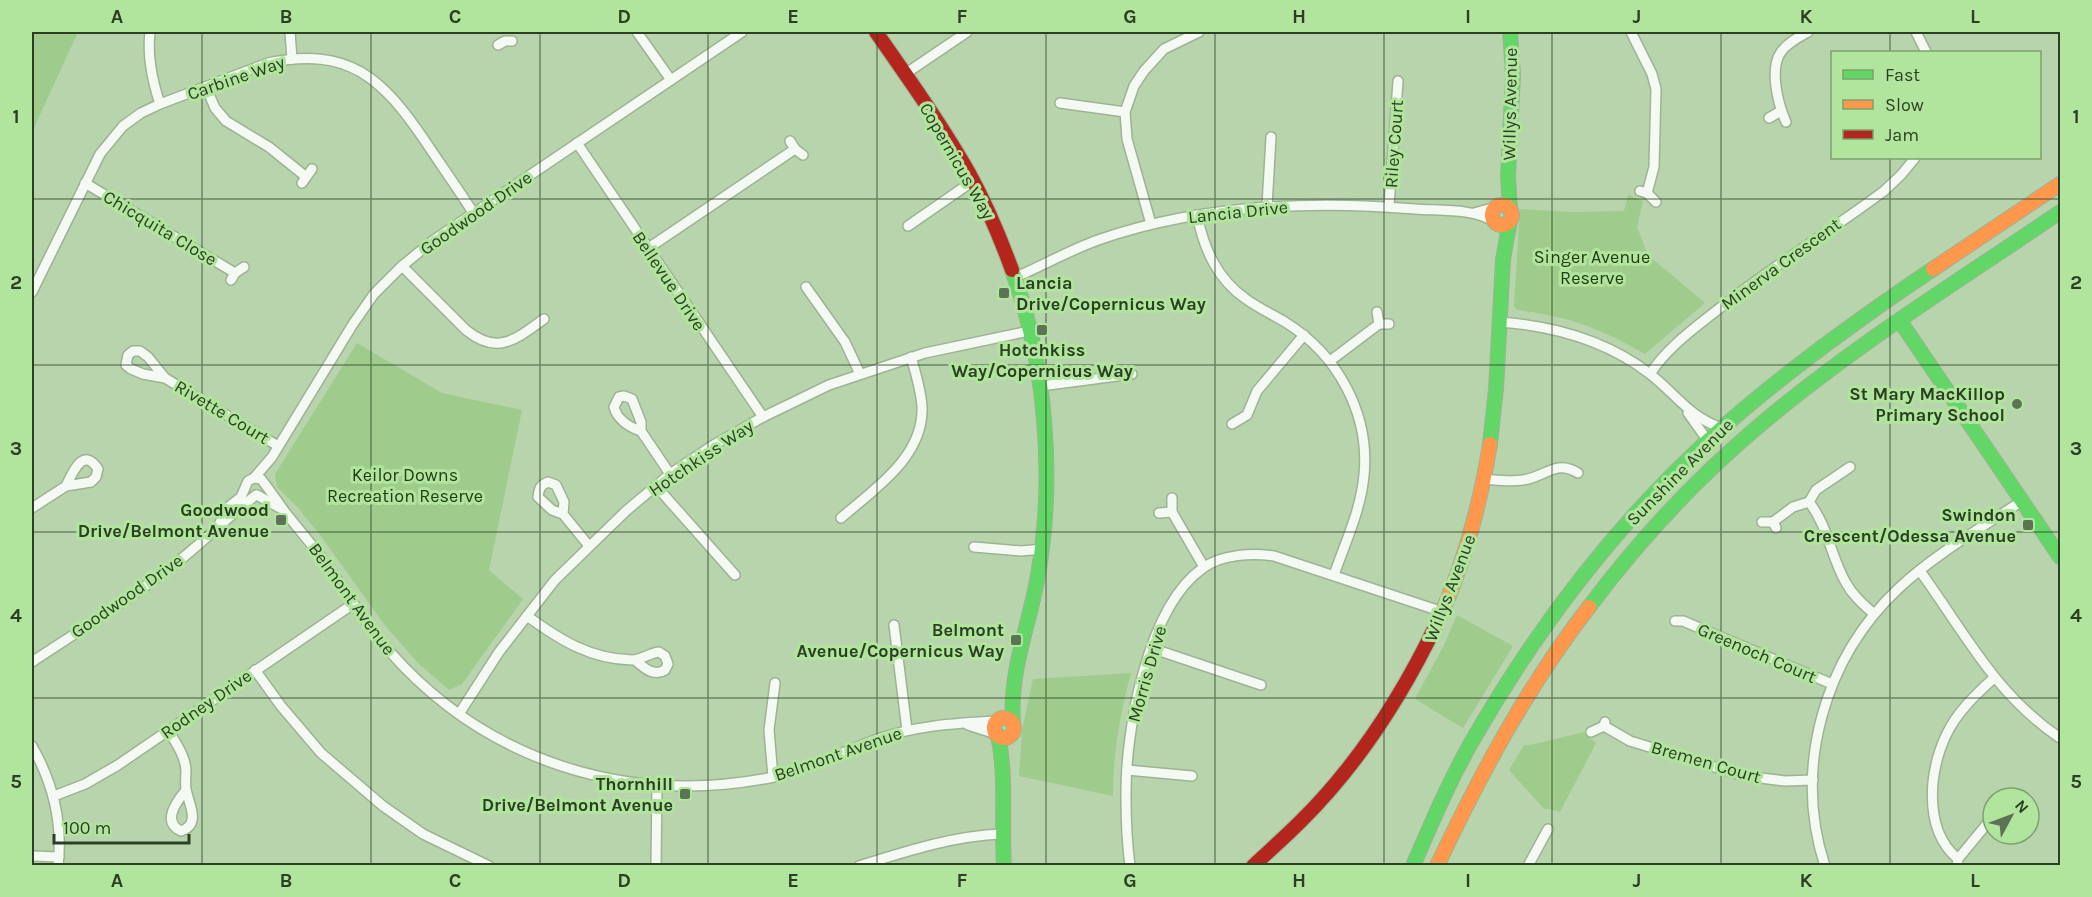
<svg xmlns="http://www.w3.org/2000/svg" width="2092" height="897" font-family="Karla,sans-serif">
<rect width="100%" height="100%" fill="#b8d4ad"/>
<g fill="#9fcc8d">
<polygon points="32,32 78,32 32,132"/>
<path d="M1628 195 1643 201 1637 227 1648 255 1705 303 1645 354C1600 328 1568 316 1517 310L1514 306 1520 209 1572 212 1624 211Z"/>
<polygon points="357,343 442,393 522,410 489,570 523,599 462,684 449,690 419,664 387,628 320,535 298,508 277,487 275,474"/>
<polygon points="1457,615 1513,646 1463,728 1415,699 1445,643"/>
<path d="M1131 673C1120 714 1113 754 1113 796L1019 776 1022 730 1033 679Z"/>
<polygon points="1584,732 1589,738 1596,743 1560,812 1550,809 1544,809 1509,770 1524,745 1530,745"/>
</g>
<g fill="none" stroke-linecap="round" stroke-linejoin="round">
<defs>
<g id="street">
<path d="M150 32C147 57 152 80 160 104"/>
<polyline points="290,32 292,59"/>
<polyline points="637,32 671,80"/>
<polyline points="1631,32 1652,74 1656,89 1654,167 1647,193"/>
<polyline points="1916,32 1926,52"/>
<polyline points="498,45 505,41 512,41"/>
<polyline points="905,74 967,32"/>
<polyline points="206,87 215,108 226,121 269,147 305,176"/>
<polyline points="1060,103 1125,112"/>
<polyline points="1769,118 1781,111"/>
<path d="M1786 122C1778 104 1769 69 1781 52 1787 43 1799 37 1808 32"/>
<polyline points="790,141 795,149 803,155"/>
<polyline points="577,143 763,417"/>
<polyline points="85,183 235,273"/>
<polyline points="302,183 312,169"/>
<polyline points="1640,191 1647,193 1656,202"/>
<polyline points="1267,206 1271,137"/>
<polyline points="1389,206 1398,81"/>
<polyline points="1474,213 1496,207"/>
<path d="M1197 215C1204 249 1217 279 1246 299 1258 308 1272 314 1285 322 1337 354 1370 413 1364 475 1361 510 1345 543 1334 575"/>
<polyline points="1151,224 1127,139 1125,112 1134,86 1144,71 1164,49 1199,32"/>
<polyline points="908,226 973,181"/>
<polyline points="647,249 795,149"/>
<path d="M402 266 466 330C498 356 516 339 544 319"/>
<path d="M1014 278C1042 266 1070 250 1098 240 1199 205 1308 200 1415 209 1440 211 1473 208 1495 222"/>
<polyline points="231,280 235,273 244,267"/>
<polyline points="806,287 845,342 860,374"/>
<path d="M32 292 100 154 123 126 141 113 160 104 268 63C349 46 382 78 425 141 441 165 458 189 474 214"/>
<polyline points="1377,312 1379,324"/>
<path d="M1500 322C1554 326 1606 340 1650 374 1676 394 1689 417 1722 428"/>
<polyline points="1330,361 1379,324 1389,324"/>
<path d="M1650 374C1667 348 1692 330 1716 311 1770 268 1829 232 1884 191L1901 175 1915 158"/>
<polyline points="165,378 143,374 131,369 126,365 128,355 133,351 140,351 148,357 165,378 278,446"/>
<polyline points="1041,386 1132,374"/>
<polyline points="1688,413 1708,441"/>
<polyline points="1232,424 1247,415 1257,391 1304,335"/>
<path d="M641 431C629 427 617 419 614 407L619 397 624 396 632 399 641 422V431L670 474"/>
<polyline points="254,478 272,457 353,324 374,294 402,266 434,240 742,32"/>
<path d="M1484 479C1497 480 1511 482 1523 480 1546 477 1555 459 1578 473"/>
<polyline points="656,486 735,575"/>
<polyline points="257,495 280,508"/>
<polyline points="1172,498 1172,512 1204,567"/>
<path d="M1809 502C1828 526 1831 557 1846 583 1853 596 1864 605 1874 614"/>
<polyline points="1809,502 1816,490 1850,467"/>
<path d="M32 508 66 486 91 482 96 477 98 469C83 446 73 472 66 486"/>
<polyline points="1159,513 1172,512"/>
<path d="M563 514 564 502 556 485 548 482C540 485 539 489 538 497L552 510 563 514 589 546"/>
<path d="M841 518C874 489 924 457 922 407 921 390 916 374 911 357"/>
<polyline points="1762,522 1773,522 1776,528"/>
<polyline points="1773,522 1793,507 1809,502"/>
<path d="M219 525 226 509 241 497 248 481 254 478 261 479C269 489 277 501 285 512 300 531 316 549 330 569 349 597 368 627 391 653 488 762 627 805 769 778 805 771 838 754 872 741 911 726 955 723 997 721"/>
<polyline points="974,547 1021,551 1043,549"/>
<path d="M1920 571C1965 633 1995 694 2060 738"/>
<path d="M527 616C560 640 590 659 632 660 641 660 650 653 659 652L665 656 668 664 665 670C653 677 644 668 635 660"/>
<polyline points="1675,621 1683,621 1832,684"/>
<polyline points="894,625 907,730"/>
<polyline points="1151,648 1261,685"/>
<path d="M32 662C76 633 122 604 165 572 197 548 225 519 256 495"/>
<polyline points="255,670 281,706 321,753 383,806 423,834 489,866"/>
<polyline points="459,714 499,652 555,580 626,511 670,474 712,446 763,417 829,385 925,353 1029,331"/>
<polyline points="968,725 996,734"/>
<polyline points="1604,726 1630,741 1744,776 1785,781 1813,780"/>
<path d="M168 730C175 742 185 755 186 770 186 776 185 783 186 789 188 803 202 824 181 831 161 822 177 801 186 790"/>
<polyline points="1591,732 1604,726 1605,722"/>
<path d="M32 746C53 783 63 823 58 866"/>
<polyline points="1127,770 1192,776"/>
<polyline points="773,777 769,730 775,683"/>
<polyline points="54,796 85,784 118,765 353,604"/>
<polyline points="32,856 59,857"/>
<path d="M1958 859C1921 828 1929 763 1951 726 1962 707 1978 692 1994 678"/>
<polyline points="656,866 657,785"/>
<path d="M859 866C907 851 952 836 1002 834"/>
<path d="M1130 866C1127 843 1126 819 1126 797 1125 732 1147 607 1203 568 1222 554 1252 553 1274 556L1443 612"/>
<polyline points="1528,866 1548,829"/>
<path d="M1825 866C1793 768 1824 658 1899 588 1934 555 1981 528 2022 501"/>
<polyline points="1957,866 1958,859 1986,825"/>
</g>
<g id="fast">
<polyline points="1510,32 1513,75 1508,176 1510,210"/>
<path d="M1012 270C1046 362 1055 478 1038 575 1030 623 1009 672 1013 722"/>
<polyline points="1900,321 2060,557"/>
<polyline points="1490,444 1496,389 1503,260 1510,220"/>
<path d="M1589 607C1637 543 1692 483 1753 431 1848 349 1956 283 2060 212"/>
<path d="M998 735C1007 778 1001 822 1004 866"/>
<path d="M1413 866C1431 824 1449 782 1471 743 1538 626 1621 517 1722 428 1788 370 1860 318 1933 269"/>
</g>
<g id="slow">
<circle cx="1502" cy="215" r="10"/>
<polyline points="1933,269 2060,184"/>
<path d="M1437 623C1464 566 1480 505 1490 444"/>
<circle cx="1004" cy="728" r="10"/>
<path d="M1437 866C1480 775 1527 687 1589 607"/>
</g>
<g id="jam">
<path d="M876 32C908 78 941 124 969 173 986 204 1000 237 1012 270"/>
<path d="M1253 866C1269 851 1285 837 1300 822 1358 765 1402 696 1437 623"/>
</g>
</defs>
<use href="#street" stroke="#9db394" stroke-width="12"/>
<use href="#fast" stroke="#9db394" stroke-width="16"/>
<use href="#slow" stroke="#9db394" stroke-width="16"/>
<use href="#jam" stroke="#9db394" stroke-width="16"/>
<use href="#street" stroke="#f4f9f3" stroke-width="9"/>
<use href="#fast" stroke="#63d668" stroke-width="14"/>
<use href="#slow" stroke="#ff974d" stroke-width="14"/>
<use href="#jam" stroke="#b3261e" stroke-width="14"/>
</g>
<path fill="none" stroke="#2b4023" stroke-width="1.5" stroke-opacity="0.55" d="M202 32V866M371 32V866M540 32V866M708 32V866M877 32V866M1046 32V866M1215 32V866M1384 32V866M1552 32V866M1721 32V866M1890 32V52M1890 158V866M32 199H2060M32 365H2060M32 532H2060M32 698H2060"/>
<g fill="#5c7453" stroke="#b1e49d" stroke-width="2">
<rect x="998" y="287" width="12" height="12" rx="3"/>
<rect x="1036" y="324" width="12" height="12" rx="3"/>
<circle cx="2017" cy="404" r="6"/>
<rect x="275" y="514" width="12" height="12" rx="3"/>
<rect x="2022" y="519" width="12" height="12" rx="3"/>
<rect x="1010" y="634" width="12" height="12" rx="3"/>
<rect x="679" y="788" width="12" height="12" rx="3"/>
</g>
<g text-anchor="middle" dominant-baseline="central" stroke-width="6" stroke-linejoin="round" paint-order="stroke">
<g font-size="18" fill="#2b4023" stroke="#b1e49d">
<text transform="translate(236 78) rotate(-19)">Carbine Way</text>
<text transform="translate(1510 104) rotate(-89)">Willys Avenue</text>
<text transform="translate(1394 144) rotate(-86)">Riley Court</text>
<text transform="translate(957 161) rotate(60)">Copernicus Way</text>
<text transform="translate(1238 212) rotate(-6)">Lancia Drive</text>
<text transform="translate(476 213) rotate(-35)">Goodwood Drive</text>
<text transform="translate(160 228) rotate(31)">Chicquita Close</text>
<text transform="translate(1781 264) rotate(-36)">Minerva Crescent</text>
<text transform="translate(669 281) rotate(56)">Bellevue Drive</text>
<text transform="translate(222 412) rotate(31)">Rivette Court</text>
<text transform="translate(701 458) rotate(-34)">Hotchkiss Way</text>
<text transform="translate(1680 472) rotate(-45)">Sunshine Avenue</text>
<text transform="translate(1450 588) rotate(-69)">Willys Avenue</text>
<text transform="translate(127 596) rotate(-35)">Goodwood Drive</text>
<text transform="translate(352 599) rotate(54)">Belmont Avenue</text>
<text transform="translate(1757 653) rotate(23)">Greenoch Court</text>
<text transform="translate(1147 674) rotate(-74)">Morris Drive</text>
<text transform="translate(206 704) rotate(-35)">Rodney Drive</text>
<text transform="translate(838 754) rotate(-19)">Belmont Avenue</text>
<text transform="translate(1706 762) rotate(16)">Bremen Court</text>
</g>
<g font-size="18" fill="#223d16" stroke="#b1e49d">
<text x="1592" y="257">Singer Avenue<tspan x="1592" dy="21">Reserve</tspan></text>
<text x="405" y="475">Keilor Downs<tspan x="405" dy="21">Recreation Reserve</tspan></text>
</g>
<g font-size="18" font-weight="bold" fill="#2b4023" stroke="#b1e49d" text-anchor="end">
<text x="1016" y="283" text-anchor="start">Lancia<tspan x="1016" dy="21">Drive/Copernicus Way</tspan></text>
<text x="1042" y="350" text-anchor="middle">Hotchkiss<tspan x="1042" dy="21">Way/Copernicus Way</tspan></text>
<text x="2005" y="394">St Mary MacKillop<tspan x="2005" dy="21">Primary School</tspan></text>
<text x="269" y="510">Goodwood<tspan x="269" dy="21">Drive/Belmont Avenue</tspan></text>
<text x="2016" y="515">Swindon<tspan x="2016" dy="21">Crescent/Odessa Avenue</tspan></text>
<text x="1004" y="630">Belmont<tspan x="1004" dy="21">Avenue/Copernicus Way</tspan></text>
<text x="673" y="784">Thornhill<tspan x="673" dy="21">Drive/Belmont Avenue</tspan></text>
</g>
</g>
<rect width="2092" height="897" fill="none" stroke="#b1e49d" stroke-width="66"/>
<rect x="1831" y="51" width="210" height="108" fill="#b1e49d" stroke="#7ba26c" stroke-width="1.5"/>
<rect x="1843" y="70" width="30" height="9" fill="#63d668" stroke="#7ba26c" stroke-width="1.5"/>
<text x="1885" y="81" font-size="18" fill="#2b4023">Fast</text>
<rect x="1843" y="100" width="30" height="9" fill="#ff974d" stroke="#7ba26c" stroke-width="1.5"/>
<text x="1885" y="111" font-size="18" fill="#2b4023">Slow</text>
<rect x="1843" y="130" width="30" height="9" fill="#b3261e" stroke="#7ba26c" stroke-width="1.5"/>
<text x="1885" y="141" font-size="18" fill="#2b4023">Jam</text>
<g transform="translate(2011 816) rotate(49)"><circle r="28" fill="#b1e49d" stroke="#7ba26c" stroke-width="1.5"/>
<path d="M0-4.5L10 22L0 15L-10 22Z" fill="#5c7453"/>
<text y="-9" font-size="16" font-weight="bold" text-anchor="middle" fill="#2b4023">N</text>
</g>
<path d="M54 834v9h135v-9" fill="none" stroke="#2b4023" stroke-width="3"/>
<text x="63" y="834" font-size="18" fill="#2b4023" stroke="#b1e49d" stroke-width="4.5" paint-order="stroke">100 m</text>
<rect x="33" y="33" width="2026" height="831" fill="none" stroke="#2b4023" stroke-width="2"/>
<g font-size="20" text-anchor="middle" font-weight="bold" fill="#2b4023">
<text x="117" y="23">A</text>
<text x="286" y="23">B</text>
<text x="455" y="23">C</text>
<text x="624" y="23">D</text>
<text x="793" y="23">E</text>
<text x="962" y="23">F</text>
<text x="1130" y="23">G</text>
<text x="1299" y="23">H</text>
<text x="1468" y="23">I</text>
<text x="1637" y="23">J</text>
<text x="1806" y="23">K</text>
<text x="1975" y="23">L</text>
<text x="16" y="123">1</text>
<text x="2076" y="123">1</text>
<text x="16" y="289">2</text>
<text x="2076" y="289">2</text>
<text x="16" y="455">3</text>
<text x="2076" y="455">3</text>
<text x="16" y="622">4</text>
<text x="2076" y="622">4</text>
<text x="16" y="788">5</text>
<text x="2076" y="788">5</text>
<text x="117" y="887">A</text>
<text x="286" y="887">B</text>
<text x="455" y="887">C</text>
<text x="624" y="887">D</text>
<text x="793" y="887">E</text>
<text x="962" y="887">F</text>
<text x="1130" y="887">G</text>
<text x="1299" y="887">H</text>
<text x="1468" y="887">I</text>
<text x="1637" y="887">J</text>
<text x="1806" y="887">K</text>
<text x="1975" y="887">L</text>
</g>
</svg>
